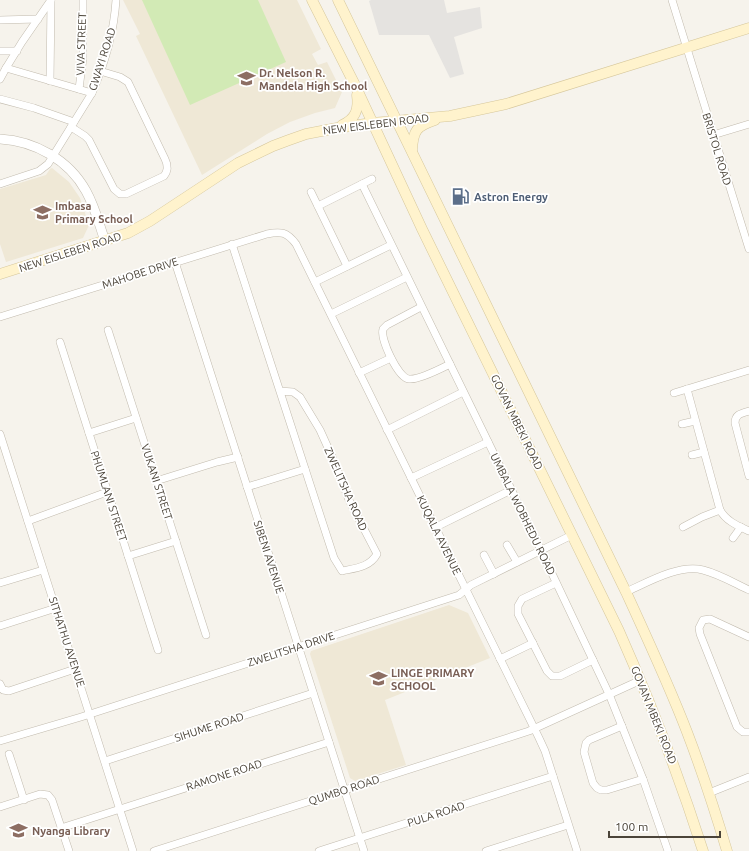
<svg xmlns="http://www.w3.org/2000/svg" width="749" height="851" font-family="Ubuntu,sans-serif">
<rect width="100%" height="100%" fill="#f6f3ec"/>
<g fill="#efe8d6">
<polygon points="123,0 297,0 321,49 312,54 318,65 327,62 342,92 335,108 315,113 290,122 267,134 202,175 136,36 140,34"/>
<polygon points="52,168 69,182 80,198 89,225 83,238 6,262 0,244 0,189 46,175 50,169"/>
<polygon points="449,605 468,613 490,658 385,700 406,765 355,781 350,778 310,654 311,651"/>
</g>
<polygon fill="#d2eab5" points="142,0 258,0 286,62 190,105"/>
<polygon fill="#e5e3e0" points="371,0 444,0 447,13 480,7 482,28 454,37 464,74 450,78 429,35 379,35 369,1"/>
<g fill="none" stroke-linecap="round" stroke-linejoin="round">
<defs>
<g id="minor">
<polyline points="672,0 749,249"/>
<polyline points="0,20 38,19"/>
<polyline points="0,51 17,51"/>
<polyline points="6,68 92,93"/>
<polyline points="0,79 6,68 22,42 51,0"/>
<polyline points="50,81 51,1"/>
<polyline points="79,89 83,58 83,0"/>
<polyline points="0,99 34,108 74,122"/>
<path d="M71 127 85 136 89 140 114 189 120 194H126L164 176C168 171 168 165 165 159L128 82 120 77 100 71"/>
<polyline points="713,135 749,124"/>
<path d="M0 184 39 171 48 164 92 93C105 63 114 32 116 0"/>
<polyline points="362,184 538,544 609,694 643,779 668,851"/>
<polyline points="311,192 347,266"/>
<polyline points="318,206 372,179"/>
<path d="M232 244 334 558 342 571C356 568 370 567 377 554L349 500 334 461 320 430 300 397 293 392 280 391"/>
<polyline points="175,262 364,851"/>
<polyline points="315,282 391,245"/>
<path d="M421 307 387 325 383 329C380 339 398 378 409 379 419 380 440 369 450 364"/>
<polyline points="331,314 407,277"/>
<path d="M0 317 267 234C281 231 287 232 296 244L539 738 545 751 577 851"/>
<polyline points="108,330 206,635"/>
<polyline points="60,342 158,650"/>
<polyline points="359,373 391,358"/>
<path d="M687 389 720 510C726 521 738 526 749 531"/>
<polyline points="674,393 749,370"/>
<path d="M749 411C742 413 735 414 735 423L749 476"/>
<polyline points="682,424 695,421"/>
<polyline points="387,430 463,392"/>
<polyline points="89,433 136,418"/>
<polyline points="0,434 133,851"/>
<polyline points="692,455 704,452"/>
<polyline points="411,478 488,442"/>
<polyline points="156,481 217,462 238,457"/>
<polyline points="247,487 305,469"/>
<polyline points="28,521 107,492"/>
<polyline points="436,527 511,490"/>
<polyline points="683,527 702,517 720,510"/>
<polyline points="733,538 741,527"/>
<polyline points="507,545 517,562"/>
<polyline points="484,555 494,574"/>
<polyline points="128,556 176,541"/>
<polyline points="0,583 43,570"/>
<polyline points="556,583 522,599 518,606 518,614 547,671 552,676 560,676 593,660"/>
<path d="M626 592C648 582 679 564 703 570 719 574 734 583 749 590"/>
<polyline points="0,626 56,608"/>
<polyline points="749,637 710,619 703,620 699,628 700,634 737,727 743,732 749,732"/>
<polyline points="500,659 533,643"/>
<polyline points="0,684 3,690 9,691 75,669"/>
<polyline points="622,726 589,740 586,743 584,752 593,783 597,788 601,790 607,790 643,779"/>
<polyline points="0,741 81,717 459,595 471,585 572,535"/>
<polyline points="9,754 24,800"/>
<polyline points="105,761 313,693"/>
<polyline points="709,793 749,777"/>
<polyline points="0,807 40,794 48,795 52,800 69,851"/>
<polyline points="61,828 329,742"/>
<polyline points="154,851 529,731 641,680"/>
<polyline points="319,851 553,776"/>
<polyline points="486,851 568,825"/>
</g>
<path id="tertiary" d="M0 139C35 141 69 160 86 191 95 207 99 224 105 241"/>
<g id="secondary">
<path d="M312 0 355 85 422 229 619 631C651 703 679 776 703 851"/>
<path d="M338 0 626 592C647 638 669 685 687 732 702 771 715 811 727 851"/>
<path d="M342 125C356 119 359 109 357 95"/>
<path d="M412 150C413 130 417 126 435 120"/>
<polyline points="0,274 128,233 150,221 238,163 273,146 289,140 306,134 337,128 372,123 450,116 506,104 749,28"/>
</g>
</defs>
<use href="#minor" stroke="#c2bbae" stroke-width="8"/>
<use href="#tertiary" stroke="#c2bbae" stroke-width="10"/>
<use href="#secondary" stroke="#d6c79b" stroke-width="11"/>
<use href="#minor" stroke="#fff" stroke-width="7"/>
<use href="#tertiary" stroke="#fff" stroke-width="9"/>
<use href="#secondary" stroke="#fff3cd" stroke-width="10"/>
</g>
<defs>
<symbol id="school-bare" viewBox="-9 -9 18 18"><path d="M0-5L7-2L0 1L-7-2ZM-4 1L0 2.5L4 1V4Q0 6-4 4Z" fill="#8d6e63" stroke="#fff" stroke-width="2.5" paint-order="stroke"/></symbol>
<symbol id="fuel-bare" viewBox="-9 -9 18 18"><path d="M-5.5-6h7V0h2V4h1.3V-2.5L3-4.5l.8-.8L6-3V5H2.5V1h-1V6h-7ZM-4.2-4.7v3.2H.2V-4.7Z" fill="#5c6f8a" stroke="#fff" stroke-width="2.5" paint-order="stroke"/></symbol>
</defs>
<g fill-rule="evenodd">
<use href="#school-bare" x="234" y="66" width="25" height="25"/>
<use href="#fuel-bare" x="448" y="184" width="25" height="25"/>
<use href="#school-bare" x="30" y="200" width="25" height="25"/>
<use href="#school-bare" x="366" y="666" width="25" height="25"/>
<use href="#school-bare" x="6" y="818" width="25" height="25"/>
</g>
<g text-anchor="middle" dominant-baseline="central" stroke-width="3.5" stroke-linejoin="round" paint-order="stroke">
<g font-size="11" fill="#4b4439" stroke="#fff">
<text transform="translate(81 44) rotate(-88)">VIVA STREET</text>
<text transform="translate(102 59) rotate(-72)">GWAYI ROAD</text>
<text transform="translate(376 124) rotate(-7)">NEW EISLEBEN ROAD</text>
<text transform="translate(717 149) rotate(73)">BRISTOL ROAD</text>
<text transform="translate(70 252) rotate(-18)">NEW EISLEBEN ROAD</text>
<text transform="translate(140 273) rotate(-18)">MAHOBE DRIVE</text>
<text transform="translate(517 422) rotate(64)">GOVAN MBEKI ROAD</text>
<text transform="translate(157 482) rotate(72)">VUKANI STREET</text>
<text transform="translate(346 489) rotate(66)">ZWELITSHA ROAD</text>
<text transform="translate(109 496) rotate(72)">PHUMLANI STREET</text>
<text transform="translate(523 514) rotate(64)">UMBALA WOBHEDU ROAD</text>
<text transform="translate(439 535) rotate(64)">KUQALA AVENUE</text>
<text transform="translate(269 557) rotate(72)">SIBENI AVENUE</text>
<text transform="translate(67 642) rotate(72)">SITHATHU AVENUE</text>
<text transform="translate(291 649) rotate(-18)">ZWELITSHA DRIVE</text>
<text transform="translate(654 715) rotate(68)">GOVAN MBEKI ROAD</text>
<text transform="translate(209 727) rotate(-18)">SIHUME ROAD</text>
<text transform="translate(224 775) rotate(-18)">RAMONE ROAD</text>
<text transform="translate(344 790) rotate(-18)">QUMBO ROAD</text>
<text transform="translate(436 814) rotate(-18)">PULA ROAD</text>
</g>
<g font-size="11" font-weight="bold" fill="#785e54" stroke="#fff" text-anchor="start">
<text x="259" y="73">Dr. Nelson R.<tspan x="259" dy="13">Mandela High School</tspan></text>
<text x="55" y="206">Imbasa<tspan x="55" dy="13">Primary School</tspan></text>
<text x="391" y="673">LINGE PRIMARY<tspan x="391" dy="13">SCHOOL</tspan></text>
<text x="32" y="831">Nyanga Library</text>
</g>
<g font-size="11" font-weight="bold" fill="#4e5e75" stroke="#fff" text-anchor="start">
<text x="474" y="197">Astron Energy</text>
</g>
</g>
<path d="M609 831v6h111v-6" fill="none" stroke="#4b4439" stroke-width="2"/>
<text x="615" y="831" font-size="12" fill="#4b4439" stroke="#ffffff" stroke-width="3" paint-order="stroke">100 m</text>
</svg>
